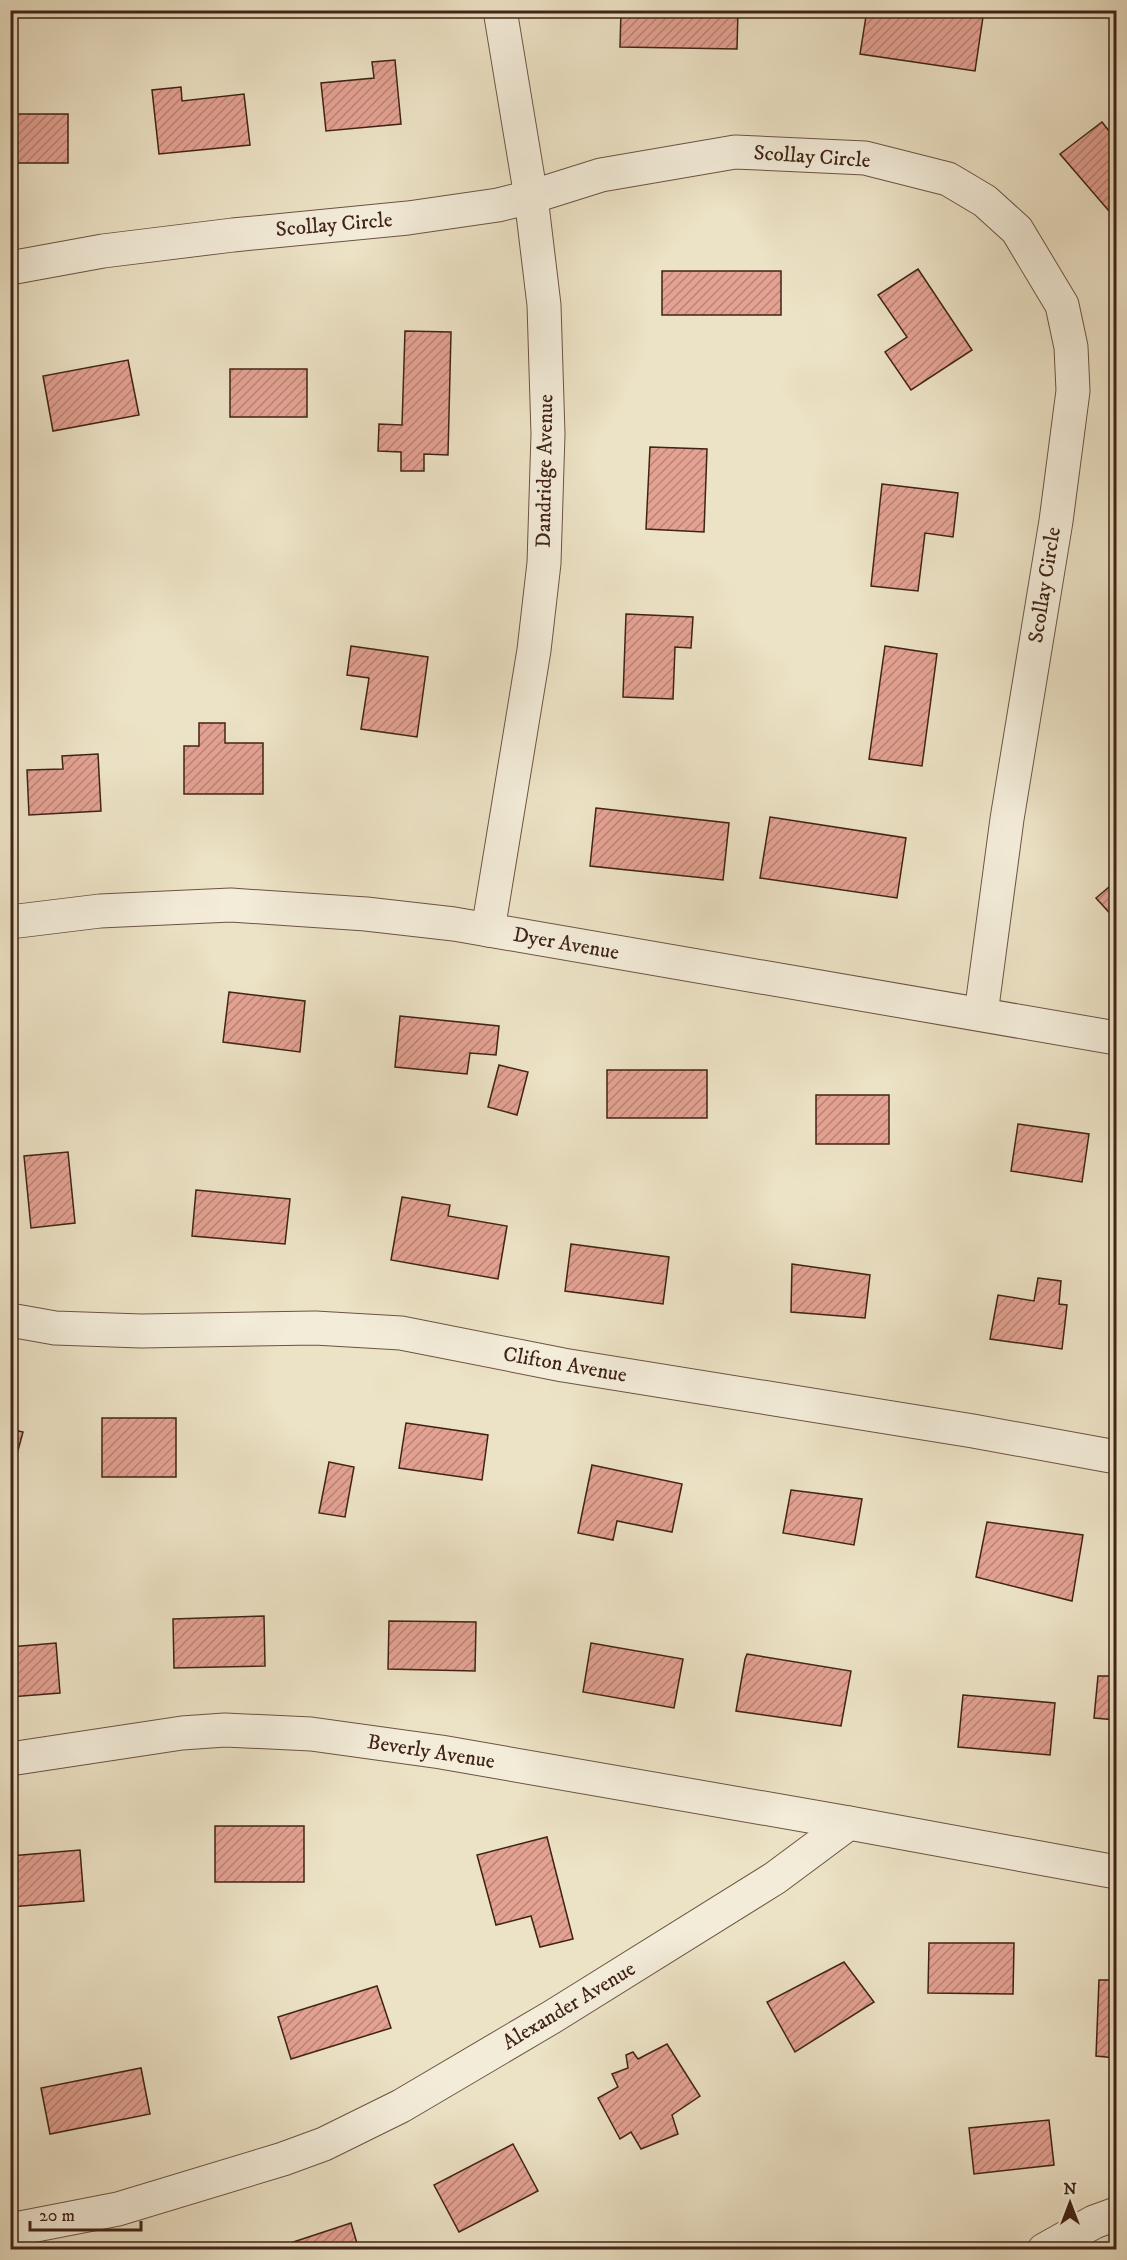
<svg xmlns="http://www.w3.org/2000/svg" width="1127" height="2260" font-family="'IM FELL DW Pica',serif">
<defs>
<pattern id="building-hatch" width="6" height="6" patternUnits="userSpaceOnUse" patternTransform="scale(1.5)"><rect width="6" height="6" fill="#e4a293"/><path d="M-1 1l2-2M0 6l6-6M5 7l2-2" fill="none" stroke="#ba8477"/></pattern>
</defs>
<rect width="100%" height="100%" fill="#ece2c5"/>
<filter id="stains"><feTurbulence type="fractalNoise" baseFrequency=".00333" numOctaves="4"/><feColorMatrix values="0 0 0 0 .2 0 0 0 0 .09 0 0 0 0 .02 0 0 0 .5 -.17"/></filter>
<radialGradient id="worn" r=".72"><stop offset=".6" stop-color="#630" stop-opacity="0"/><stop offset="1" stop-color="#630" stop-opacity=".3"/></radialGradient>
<g fill="url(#building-hatch)" stroke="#412316" stroke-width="1.5">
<polygon points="621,10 738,10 737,49 620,47"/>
<polygon points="867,10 984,10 975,71 860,54"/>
<polygon points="395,60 401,124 326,131 321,83 374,78 372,62"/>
<polygon points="181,87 182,101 244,94 250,145 159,154 152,90"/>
<rect x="10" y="114" width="58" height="49"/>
<polygon points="1102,122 1116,140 1116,206 1109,211 1060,154"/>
<polygon points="918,269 972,350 911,390 885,352 907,337 878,295"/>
<rect x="662" y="271" width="119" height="44"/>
<polygon points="405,331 451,332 448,455 424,454 424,471 401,471 401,452 378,451 379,424 402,425"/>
<polygon points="128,360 139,415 53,431 43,376"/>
<rect x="230" y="369" width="77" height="48"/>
<polygon points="650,447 707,449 704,532 646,529"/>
<polygon points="882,484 958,493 953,537 925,533 918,591 871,586"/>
<polygon points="626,614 693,617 691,648 675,647 673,699 623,697"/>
<polygon points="351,646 428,657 417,737 361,729 369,678 347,675"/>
<polygon points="885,646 937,654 922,766 869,759"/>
<polygon points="1116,711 1116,753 1112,753"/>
<polygon points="199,723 225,723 225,743 263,743 263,794 184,794 184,746 199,746"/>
<polygon points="98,754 101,811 29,815 27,770 63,769 62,756"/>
<polygon points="596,808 729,823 723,880 590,866"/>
<polygon points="770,817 906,838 897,898 760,878"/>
<polygon points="1116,881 1116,920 1096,898"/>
<polygon points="229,992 305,1001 300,1052 223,1042"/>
<polygon points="400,1016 499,1026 496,1055 470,1053 467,1074 395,1067"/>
<polygon points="499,1065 528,1072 517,1115 488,1107"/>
<rect x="607" y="1070" width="100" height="48"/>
<rect x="816" y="1095" width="73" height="49"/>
<polygon points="1018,1124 1089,1134 1082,1182 1011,1171"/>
<polygon points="68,1152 75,1223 31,1228 24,1156"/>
<polygon points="196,1190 290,1199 285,1244 192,1236"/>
<polygon points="402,1197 450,1205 448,1216 507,1226 498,1279 391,1260"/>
<polygon points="571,1244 669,1257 663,1304 565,1291"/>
<polygon points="792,1264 870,1275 865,1318 791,1312"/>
<polygon points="1038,1278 1061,1281 1059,1304 1067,1305 1062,1349 990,1339 998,1295 1034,1301"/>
<rect x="102" y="1418" width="74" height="59"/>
<polygon points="406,1423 488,1435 482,1480 399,1468"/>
<polygon points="10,1429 23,1432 11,1476 10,1476"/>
<polygon points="329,1462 354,1467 345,1517 319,1513"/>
<polygon points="592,1465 682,1484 672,1532 617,1521 613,1540 578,1533"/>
<polygon points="791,1490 862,1499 854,1545 783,1533"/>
<polygon points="987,1522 1083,1535 1072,1601 976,1577"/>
<polygon points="264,1616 265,1666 174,1668 173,1619"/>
<polygon points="389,1621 476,1622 475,1671 388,1669"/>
<polygon points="56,1643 60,1693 10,1697 10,1647"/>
<polygon points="591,1643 683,1659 674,1708 583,1692"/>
<polygon points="747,1654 851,1671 841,1726 736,1711 745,1659"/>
<polygon points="1098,1676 1116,1676 1116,1720 1094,1718"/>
<polygon points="963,1695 1055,1703 1050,1755 958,1747"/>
<rect x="215" y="1826" width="89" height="56"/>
<polygon points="547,1837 573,1939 540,1947 531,1916 496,1925 477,1855"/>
<polygon points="80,1850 84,1901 10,1907 10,1856"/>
<polygon points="929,1943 1014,1943 1013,1994 928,1993"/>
<polygon points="844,1962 874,2002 795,2052 767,2002"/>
<polygon points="1099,1980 1116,1980 1116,2058 1096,2056"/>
<polygon points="377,1986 391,2028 291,2059 278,2017"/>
<polygon points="667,2044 700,2096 672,2115 678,2134 641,2149 631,2132 620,2139 598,2098 618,2087 612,2074 628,2068 626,2055 633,2052 638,2059"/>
<polygon points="141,2068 150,2114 50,2134 41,2088"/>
<polygon points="1049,2120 1054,2165 974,2174 969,2128"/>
<polygon points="513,2144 538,2191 459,2232 434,2185"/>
<polygon points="351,2223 359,2250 269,2250"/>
</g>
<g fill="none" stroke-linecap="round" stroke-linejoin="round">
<defs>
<g id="minor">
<polyline points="10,268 103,251 233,235 408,218 498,205 531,197 601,175 735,152 865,158 948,179 985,201 1017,230 1062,305 1071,347 1073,391 1056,521 1007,819 981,1014"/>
<polyline points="10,922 100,911 231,905 366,914 454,924 1116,1038"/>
<polyline points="488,930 534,650 544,563 548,434 544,305 531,197 500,10"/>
<polyline points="10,1320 55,1328 141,1331 315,1328 401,1333 563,1365 973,1431 1116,1457"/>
<polyline points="10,1759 182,1733 225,1730 311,1734 441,1752 849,1823"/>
<polyline points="10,2230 118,2209 283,2159 324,2144 401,2106 552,2017 775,1878 849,1823 1116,1872"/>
<polyline points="1044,2250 1094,2222 1116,2214"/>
</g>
</defs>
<use href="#minor" stroke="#6c5342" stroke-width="35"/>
<use href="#minor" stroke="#f3ecd9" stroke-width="33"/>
</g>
<g text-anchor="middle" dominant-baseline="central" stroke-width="4.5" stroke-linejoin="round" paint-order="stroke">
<g font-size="21" fill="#412316" stroke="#f3ecd9">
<text transform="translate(812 157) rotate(4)">Scollay Circle</text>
<text transform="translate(334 225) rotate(-5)">Scollay Circle</text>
<text transform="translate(545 471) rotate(-89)">Dandridge Avenue</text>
<text transform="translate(1045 585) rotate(-81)">Scollay Circle</text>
<text transform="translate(566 944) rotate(10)">Dyer Avenue</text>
<text transform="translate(565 1365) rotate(10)">Clifton Avenue</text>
<text transform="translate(431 1752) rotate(9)">Beverly Avenue</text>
<text transform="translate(569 2006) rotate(-31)">Alexander Avenue</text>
</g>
</g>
<rect width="1127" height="2260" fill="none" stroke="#ece2c5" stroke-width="36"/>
<rect x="12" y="12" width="1103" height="2236" fill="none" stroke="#412316" stroke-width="3"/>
<rect x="18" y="18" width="1091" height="2224" fill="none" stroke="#412316" stroke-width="1.5"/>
<g transform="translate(1070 2203)" stroke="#f3ecd9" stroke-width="4.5" paint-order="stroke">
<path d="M0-4.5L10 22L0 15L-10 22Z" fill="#412316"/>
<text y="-9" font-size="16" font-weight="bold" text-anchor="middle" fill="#412316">N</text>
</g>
<path d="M30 2221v9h111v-9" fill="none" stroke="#412316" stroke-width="3"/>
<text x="39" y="2221" font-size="18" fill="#412316" stroke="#f3ecd9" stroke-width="4.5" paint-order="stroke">20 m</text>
<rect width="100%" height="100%" filter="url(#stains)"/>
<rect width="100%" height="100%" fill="url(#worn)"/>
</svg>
